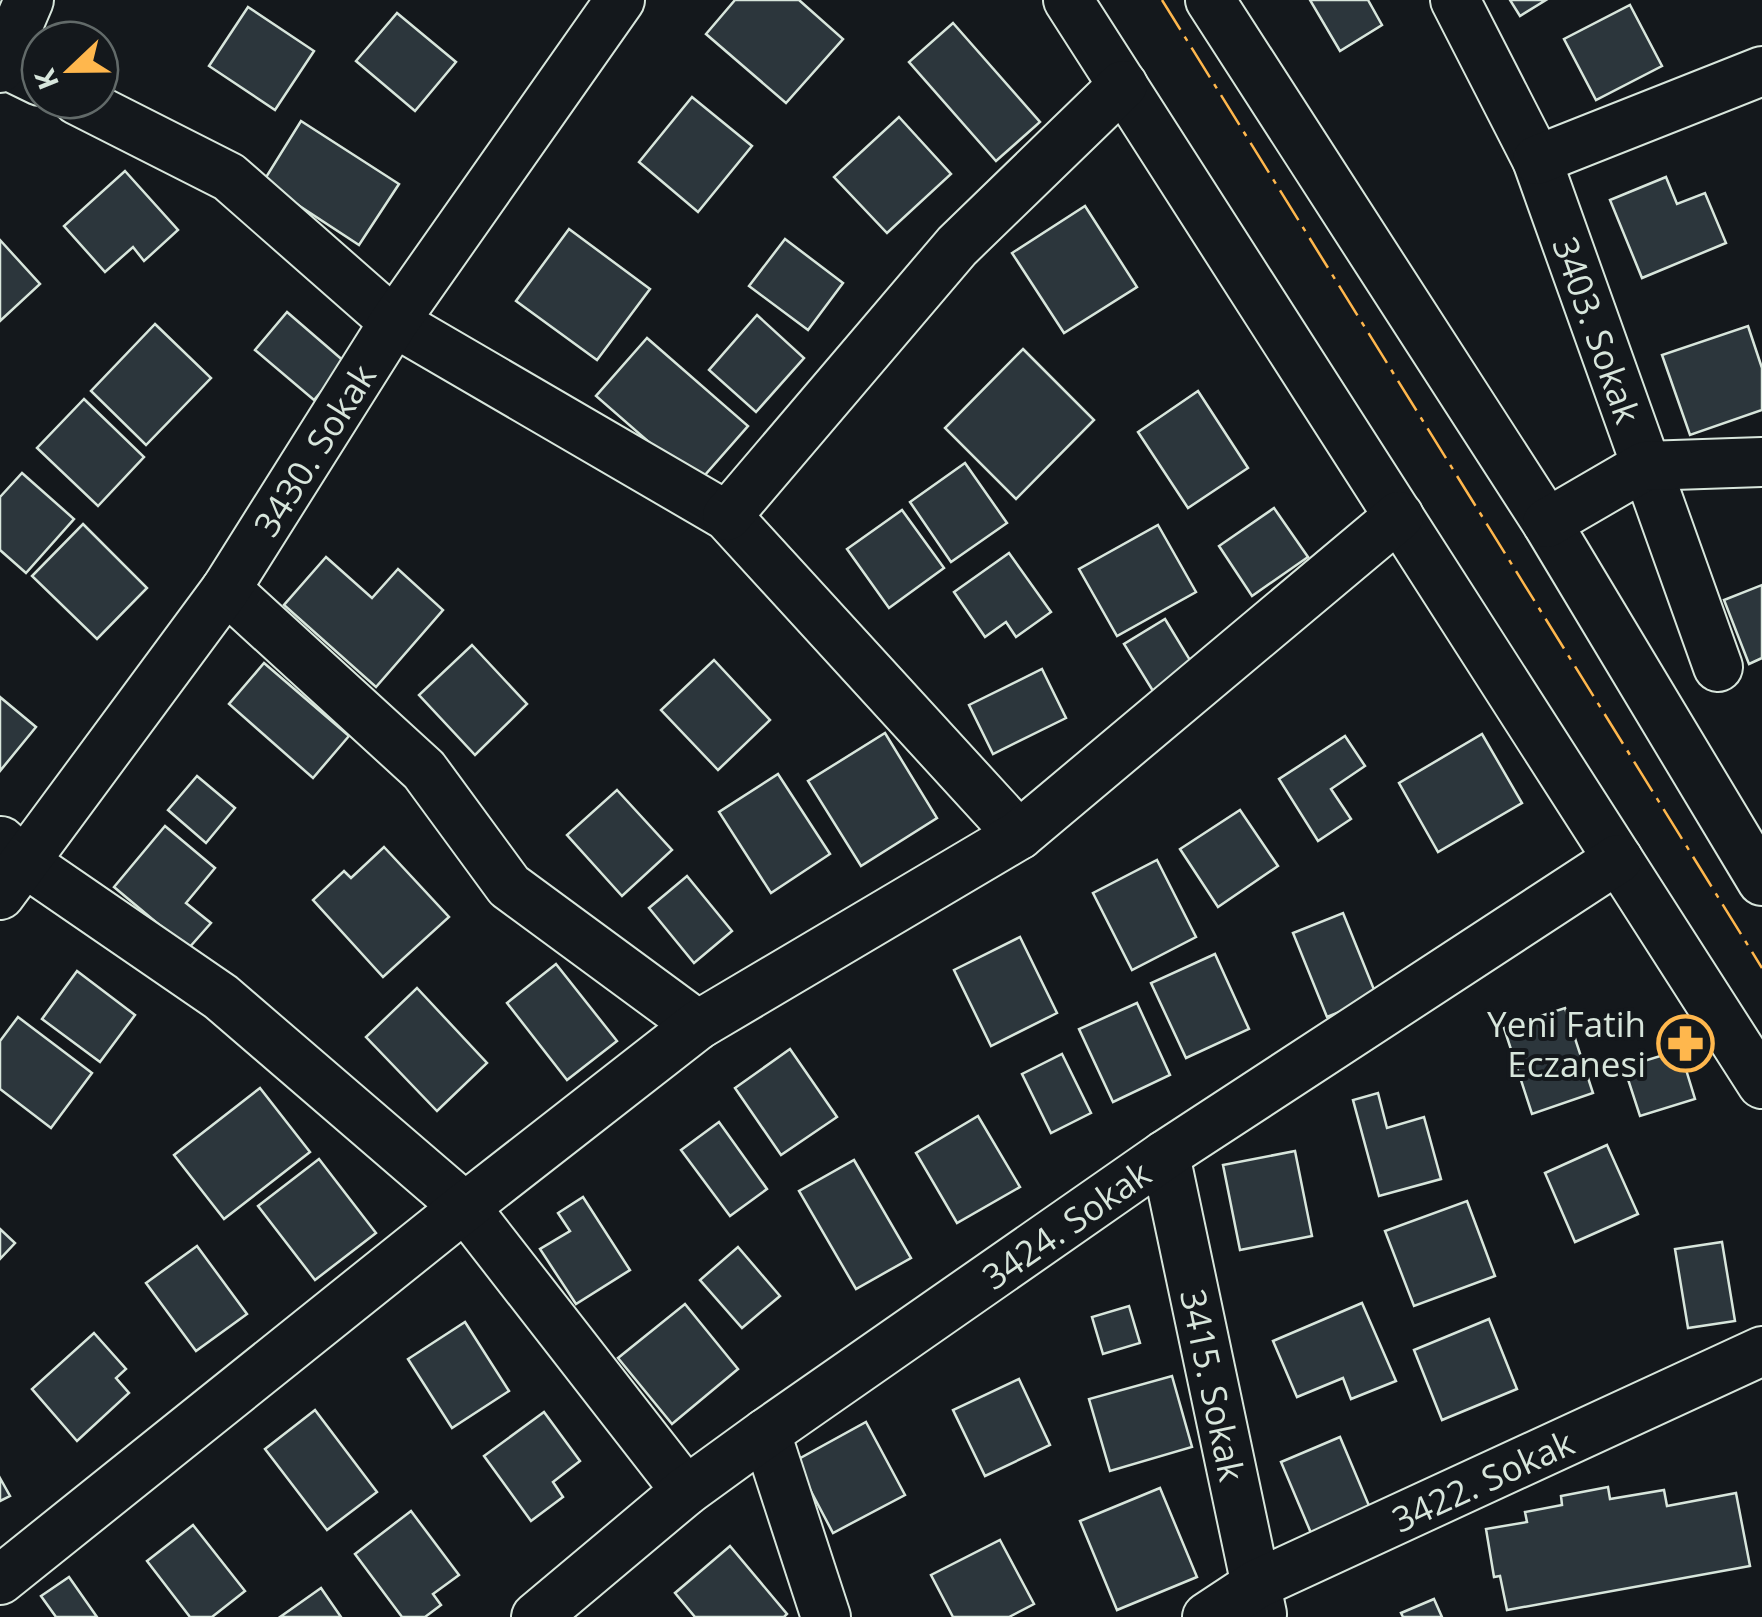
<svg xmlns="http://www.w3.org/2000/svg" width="1762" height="1617" font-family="'Open Sans',sans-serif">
<rect width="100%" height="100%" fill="#14181c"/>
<g fill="#2c363c" stroke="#d8e6dc" stroke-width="2.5">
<polygon points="735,0 799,0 843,39 786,103 706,34"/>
<polygon points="1310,0 1368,0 1382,25 1340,51"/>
<polygon points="1510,0 1546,0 1520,16"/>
<polygon points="1630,5 1662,66 1596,100 1564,39"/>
<polygon points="248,7 314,51 275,110 209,66"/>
<polygon points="397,13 456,62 415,111 356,61"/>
<polygon points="953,23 1040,122 996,161 909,62"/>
<polygon points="692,97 752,146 698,212 639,162"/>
<polygon points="899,117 951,174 887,233 834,177"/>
<polygon points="301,121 399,184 359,245 263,182"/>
<polygon points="125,171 178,230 144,261 133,247 105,272 64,226"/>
<polygon points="1666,177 1677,204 1705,193 1726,243 1642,278 1610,200"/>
<polygon points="1085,206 1137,287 1064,333 1012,253"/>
<polygon points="569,229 650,289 597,360 516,301"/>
<polygon points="785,239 843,283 808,330 749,286"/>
<polygon points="0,240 40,284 0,321"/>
<polygon points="287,312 346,363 314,400 255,350"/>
<polygon points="757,315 804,358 756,412 709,370"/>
<polygon points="155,324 211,378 146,445 91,391"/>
<polygon points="1748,326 1762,368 1762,410 1690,435 1662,355"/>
<polygon points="647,338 748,426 697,484 596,396"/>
<polygon points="1023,349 1094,420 1016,499 945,428"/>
<polygon points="1198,391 1248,468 1188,508 1138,432"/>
<polygon points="84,399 144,457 98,506 37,448"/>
<polygon points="965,463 1007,523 951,562 910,502"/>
<polygon points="22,473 74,519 26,573 0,550 0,497"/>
<polygon points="1274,508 1308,557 1252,596 1219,546"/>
<polygon points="902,510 944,568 889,608 847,549"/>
<polygon points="83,524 147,588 97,639 32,576"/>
<polygon points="1158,525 1196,592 1117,636 1079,569"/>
<polygon points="1009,553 1051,612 1016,637 1006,622 985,637 954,592"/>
<polygon points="326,557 372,598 398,569 443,610 376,687 284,605"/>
<polygon points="1762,585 1762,658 1749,664 1724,600"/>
<polygon points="1165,619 1193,665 1153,691 1124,644"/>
<polygon points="472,645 527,704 475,755 419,695"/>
<polygon points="714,660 770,720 718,770 661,710"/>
<polygon points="264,663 349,736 313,778 229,704"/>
<polygon points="1042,669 1066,718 993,754 969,705"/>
<polygon points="0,697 36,727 0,771"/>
<polygon points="885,733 937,818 861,866 808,781"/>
<polygon points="1482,734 1522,803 1438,852 1399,783"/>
<polygon points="1345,736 1365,766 1331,789 1351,819 1318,841 1279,779"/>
<polygon points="778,774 830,854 771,893 719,812"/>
<polygon points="197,776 235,808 206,843 168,810"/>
<polygon points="617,790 672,850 622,896 567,835"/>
<polygon points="1240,810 1278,866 1218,907 1180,849"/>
<polygon points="165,826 215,868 186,903 211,923 188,949 114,887"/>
<polygon points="384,847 449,917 383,977 313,900 344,871 351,878"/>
<polygon points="1157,860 1196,937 1132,970 1093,893"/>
<polygon points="687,876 732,931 694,963 649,908"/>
<polygon points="1343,913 1377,997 1327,1017 1293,933"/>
<polygon points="1020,937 1057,1013 991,1046 954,970"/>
<polygon points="1215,954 1249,1029 1186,1058 1151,983"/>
<polygon points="556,964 617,1041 567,1080 507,1003"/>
<polygon points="77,971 135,1015 100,1062 42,1019"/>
<polygon points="417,988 487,1063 437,1111 366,1037"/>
<polygon points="1137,1003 1170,1075 1113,1102 1079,1029"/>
<polygon points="1565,1008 1593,1093 1532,1114 1504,1028"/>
<polygon points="18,1017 92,1073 51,1128 0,1089 0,1041"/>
<polygon points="790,1049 837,1117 781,1155 735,1088"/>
<polygon points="1680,1050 1695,1099 1640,1116 1624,1067"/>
<polygon points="1062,1054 1091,1113 1051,1133 1022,1074"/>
<polygon points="260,1088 310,1152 224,1219 174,1155"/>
<polygon points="1378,1093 1387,1128 1424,1117 1441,1179 1379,1196 1353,1100"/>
<polygon points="978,1116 1020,1187 957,1223 916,1153"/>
<polygon points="719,1122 767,1189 730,1216 681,1150"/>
<polygon points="1607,1145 1638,1214 1575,1242 1545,1173"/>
<polygon points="1295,1151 1312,1236 1240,1250 1223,1165"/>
<polygon points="319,1159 376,1233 315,1280 258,1206"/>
<polygon points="854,1160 911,1258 856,1289 799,1191"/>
<polygon points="583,1197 630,1270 576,1304 540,1249 570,1231 558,1213"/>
<polygon points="1467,1201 1495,1276 1414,1306 1385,1231"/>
<polygon points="0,1229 15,1243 0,1259"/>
<polygon points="1722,1242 1735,1321 1688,1328 1675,1249"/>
<polygon points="197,1246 247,1314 196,1351 146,1283"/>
<polygon points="738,1247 780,1296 742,1328 700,1280"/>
<polygon points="1362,1303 1396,1381 1351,1399 1343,1378 1297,1397 1273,1341"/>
<polygon points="685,1304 738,1369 672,1424 618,1358"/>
<polygon points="1129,1306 1140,1343 1103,1354 1092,1317"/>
<polygon points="1489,1319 1517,1389 1442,1420 1414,1350"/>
<polygon points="465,1322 509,1391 452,1428 408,1359"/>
<polygon points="94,1333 126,1369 116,1378 129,1393 77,1441 32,1389"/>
<polygon points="1172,1376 1192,1447 1110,1471 1089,1399"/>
<polygon points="1019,1379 1050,1445 985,1476 953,1410"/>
<polygon points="315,1410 377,1492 327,1530 265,1449"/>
<polygon points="544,1412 580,1461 553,1482 563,1497 531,1521 484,1456"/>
<polygon points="866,1422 905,1495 833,1533 795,1461"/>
<polygon points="1340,1437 1370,1508 1311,1533 1281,1462"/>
<polygon points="0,1478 10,1496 0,1501"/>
<polygon points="1608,1487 1610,1499 1664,1490 1667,1506 1736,1493 1750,1566 1507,1610 1500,1576 1494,1577 1486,1529 1527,1522 1525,1512 1562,1505 1561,1496"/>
<polygon points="1160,1488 1197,1577 1117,1610 1080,1521"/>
<polygon points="411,1511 459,1575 433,1594 441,1605 425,1617 402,1617 355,1554"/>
<polygon points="193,1525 245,1591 212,1617 190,1617 147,1561"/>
<polygon points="1000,1540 1034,1604 1009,1617 953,1617 931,1575"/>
<polygon points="730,1546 787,1614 784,1617 695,1617 675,1593"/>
<polygon points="69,1577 97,1617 56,1617 41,1596"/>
<polygon points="321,1588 341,1617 280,1617"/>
<polygon points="1434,1599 1442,1617 1403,1617 1401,1613"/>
</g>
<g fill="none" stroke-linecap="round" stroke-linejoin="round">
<defs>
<g id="street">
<polyline points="1068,0 1762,1084"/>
<polyline points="1210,0 1547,523 1762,881"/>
<path id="s1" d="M1455 0 1537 160 1718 667"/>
<polyline points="3,63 40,81"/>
<polyline points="0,68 29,0"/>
<polyline points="77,100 229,177 394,322 727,516 1019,835"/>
<polyline points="1537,160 1762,71"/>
<polyline points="727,516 957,246 1123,85"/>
<polyline points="1547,523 1645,466 1762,462"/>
<polyline points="226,589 424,770 509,886 698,1025"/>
<polyline points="1,841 23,861 221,997 465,1207 686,1491"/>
<path id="s2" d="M0 895 226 589 394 322 620 0"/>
<path id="s3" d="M1165 1155 1262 1614"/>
<polyline points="766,1433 826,1617"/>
<polyline points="0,1580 465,1207 698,1025 1019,835 1399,516"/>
<path id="s4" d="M536 1617 686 1491 766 1433 1165 1155 1618 859"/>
<path id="s5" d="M1207 1617 1257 1584 1762 1351"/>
</g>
</defs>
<use href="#street" stroke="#d8e6dc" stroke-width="52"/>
<use href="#street" stroke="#14181c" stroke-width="48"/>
<polyline stroke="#ffb74d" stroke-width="2.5" stroke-dasharray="35 8 5 8" stroke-linecap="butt" points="1162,0 1762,968"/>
</g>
<defs>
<symbol id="pharmacy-ring" viewBox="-11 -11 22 22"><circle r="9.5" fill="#14181c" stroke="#ffb74d" stroke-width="1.5"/><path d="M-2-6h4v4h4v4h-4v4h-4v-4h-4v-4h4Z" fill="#ffb74d"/></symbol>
</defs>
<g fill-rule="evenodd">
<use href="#pharmacy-ring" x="1654" y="1012" width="63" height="63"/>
</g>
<g text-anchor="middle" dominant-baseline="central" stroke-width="8" stroke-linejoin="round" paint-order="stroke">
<g font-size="35" fill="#d8e6dc" stroke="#14181c">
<text stroke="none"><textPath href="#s1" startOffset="360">3403. Sokak</textPath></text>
<text stroke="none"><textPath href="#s2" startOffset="545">3430. Sokak</textPath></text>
<text stroke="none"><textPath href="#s4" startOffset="660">3424. Sokak</textPath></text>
<text stroke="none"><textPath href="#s3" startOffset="235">3415. Sokak</textPath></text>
<text stroke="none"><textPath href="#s5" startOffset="308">3422. Sokak</textPath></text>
</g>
<g font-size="35" fill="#d8e6dc" stroke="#14181c" text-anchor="end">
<text x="1646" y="1023">Yeni Fatih<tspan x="1646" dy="40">Eczanesi</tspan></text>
</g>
</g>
<g transform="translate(70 70) rotate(248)"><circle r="48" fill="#14181c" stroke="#626a69" stroke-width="2.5"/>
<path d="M0-8L18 38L0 25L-18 38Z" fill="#ffb74d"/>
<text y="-15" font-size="28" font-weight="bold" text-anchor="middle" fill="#d8e6dc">K</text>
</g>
</svg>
